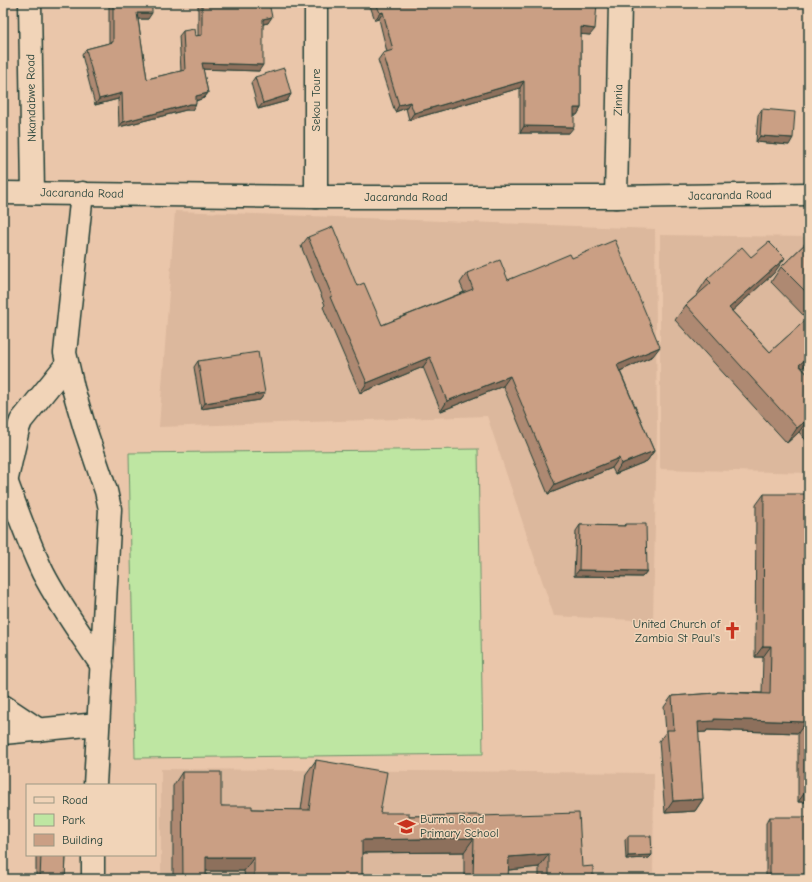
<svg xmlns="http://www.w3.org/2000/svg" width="812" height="882" font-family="'Comic Neue',sans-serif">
<rect width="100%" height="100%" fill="#eac6aa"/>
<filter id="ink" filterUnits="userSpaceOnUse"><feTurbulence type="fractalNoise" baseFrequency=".025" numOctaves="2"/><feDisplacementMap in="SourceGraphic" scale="8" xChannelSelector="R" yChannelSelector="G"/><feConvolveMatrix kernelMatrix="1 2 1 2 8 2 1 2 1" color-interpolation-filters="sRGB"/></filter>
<g filter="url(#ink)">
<g fill="#dcb89d">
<polygon points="175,211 655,229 657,427 653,621 554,616 487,416 159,427"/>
<polygon points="660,235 809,237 809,473 660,469"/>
<polygon points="161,769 654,773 653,879 161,879"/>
</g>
<polygon fill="#bee6a2" stroke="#6e926b" points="478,449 483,754 135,758 129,453"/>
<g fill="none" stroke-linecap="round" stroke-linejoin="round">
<defs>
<g id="minor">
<polyline points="30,3 33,193"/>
<polyline points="316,3 316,197"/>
<polyline points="3,193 316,197 616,197 809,194"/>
<polyline points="82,193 65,353 73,388 85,429 106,491 110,509 95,785"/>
<polyline points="616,197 620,3"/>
<path d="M7 483C18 513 29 544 43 573 60 606 82 636 102 666"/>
<polyline points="3,496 18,429 21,421 67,364"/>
<polyline points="3,706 39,730"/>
<polyline points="3,733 98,724"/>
<polyline points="93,879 93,855"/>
</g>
</defs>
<use href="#minor" stroke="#1f3d34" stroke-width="25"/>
<use href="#minor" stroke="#f1d4b8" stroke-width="22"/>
</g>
<g fill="#ae8972" stroke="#1f3d34">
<polygon points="109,3 152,3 148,19 138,19 147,79 181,71 179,36 183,31 195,36 198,36 198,3 269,3 268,23 263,24 259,71 203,69 208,93 204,98 196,101 192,110 186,110 119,127 118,99 95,105 82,55 86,49 109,43"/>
<polygon points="369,3 597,3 590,35 581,34 581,108 577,115 574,115 569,133 520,133 520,88 409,120 406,108 395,112 378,60 383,53 387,52 379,19 375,20"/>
<polygon points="255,77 291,94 287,101 258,109 251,83"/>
<polygon points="762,109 789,145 756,142 758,115"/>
<polygon points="308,237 357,286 382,325 464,292 460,283 467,273 508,280 572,258 653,356 620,371 654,451 647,461 615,474 612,468 548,494 503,386 441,411 423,367 360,393 323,307 325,305 301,246"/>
<polygon points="809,240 809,362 802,368 809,376 809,444 799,432 787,443 675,320 686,305 697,295 697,294 707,279 751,257 774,273 732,311 770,352 807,319 771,282 781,267"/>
<polygon points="198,361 265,393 260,400 201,409 194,367"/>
<polygon points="764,494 808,695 809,802 798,802 798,733 707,730 706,732 698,732 703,799 695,811 665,813 659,741 666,732 664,707 672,696 716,693 717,692 762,693 763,657 755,657 756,505"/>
<polygon points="625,524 647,571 642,577 574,576 576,531 580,525 624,526"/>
<polygon points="316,760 380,813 409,816 479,816 582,867 593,879 539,879 539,867 508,870 508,879 464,879 464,852 362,853 362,879 245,879 244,871 206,871 206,879 173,879 173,786 182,772 221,806 252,809 301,810 306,774"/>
<polygon points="770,817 808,879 766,879 766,823"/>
<polygon points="628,836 652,855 649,858 626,859 625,839"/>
<polygon points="36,855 66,855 65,879 36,879"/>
</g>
<g fill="#8d6f5c" stroke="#1f3d34">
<polygon points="383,12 379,19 375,20 380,13"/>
<polygon points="137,13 152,13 148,19 133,19"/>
<polygon points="272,17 268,23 259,25 263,19"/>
<polygon points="581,27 595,29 590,35 576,34"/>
<polygon points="202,63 263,65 259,71 198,69"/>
<polygon points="524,81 520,88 409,120 414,113"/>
<polygon points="122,93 118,99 95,105 99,99"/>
<polygon points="208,93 204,98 192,102 196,96"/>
<polygon points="291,94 287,101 258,109 263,103"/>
<polygon points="410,102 406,108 395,112 399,105"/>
<polygon points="190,104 196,104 192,110 186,110 119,127 123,122"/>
<polygon points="574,108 581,108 577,115 569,115"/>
<polygon points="524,126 574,127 569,133 520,133"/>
<polygon points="760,136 793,138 789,145 756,142"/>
<polygon points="785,258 774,273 719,323 729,308"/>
<polygon points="660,347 653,356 611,375 617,365"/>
<polygon points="809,356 809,362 789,380 799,365"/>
<polygon points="430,357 423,367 360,393 367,383"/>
<polygon points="510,376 503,386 441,411 447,401"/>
<polygon points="265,393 260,400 201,409 205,403"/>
<polygon points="809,418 799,432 787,443 797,428"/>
<polygon points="654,451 647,461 615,474 621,464"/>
<polygon points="619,458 612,468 548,494 555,484"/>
<polygon points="579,570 647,571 642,577 574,576"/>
<polygon points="763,646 771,646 763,657 755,657"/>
<polygon points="714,719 806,722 798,733 707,730 706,732 690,733 698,722"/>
<polygon points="806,791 809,791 809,802 798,802"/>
<polygon points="703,799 695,811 665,813 673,801"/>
<polygon points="474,838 464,852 352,853 362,840"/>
<polygon points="549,854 539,867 499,871 509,857"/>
<polygon points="652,855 649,858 626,859 628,856"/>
<polygon points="206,857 254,857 244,871 197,871"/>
</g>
<g fill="#ca9f84" stroke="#1f3d34">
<polygon points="113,3 152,3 152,13 137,13 147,79 185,70 183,31 194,29 195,36 202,35 202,3 269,3 272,17 263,19 263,65 202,63 208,93 196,96 196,104 190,104 123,122 122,93 99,99 86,49 113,42"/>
<polygon points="376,3 597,3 595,29 581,27 581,108 574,108 574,127 524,126 524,81 414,113 410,102 399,105 383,53 393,50 383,12 380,13"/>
<polygon points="284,68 291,94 263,103 255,77"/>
<polygon points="762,109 795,112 793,138 760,136"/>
<polygon points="333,227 357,286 364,283 382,325 473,289 467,273 500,260 508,280 570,254 572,258 615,240 660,347 617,365 654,451 621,464 619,458 555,484 510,376 447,401 430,357 367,383 330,297 332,296 308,237"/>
<polygon points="809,240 809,295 781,267"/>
<polygon points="769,242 785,258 729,308 770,352 809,317 809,356 799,365 809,376 809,418 797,428 686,305 711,283 707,279 742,247 751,257"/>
<polygon points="258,352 265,393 205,403 198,361"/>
<polygon points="764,494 809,494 809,607 808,695 809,695 809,791 806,791 806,722 714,719 714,721 698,722 703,799 673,801 667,730 674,730 672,696 717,693 717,692 770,694 771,646 763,646"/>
<polygon points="625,524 646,524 647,571 579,570 580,525 625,526"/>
<polygon points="316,760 387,772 380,813 409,813 409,816 479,815 479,816 579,813 582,867 593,866 593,879 549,879 549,854 509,857 508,879 473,879 474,838 362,840 362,879 254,879 254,857 206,857 206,879 183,879 182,772 221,772 221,806 252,806 252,809 309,810"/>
<rect x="770" y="817" width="38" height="62"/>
<polygon points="628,836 651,836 652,855 628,856"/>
<polygon points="41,855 66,855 65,879 40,879"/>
</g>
</g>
<defs>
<symbol id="church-bare" viewBox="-9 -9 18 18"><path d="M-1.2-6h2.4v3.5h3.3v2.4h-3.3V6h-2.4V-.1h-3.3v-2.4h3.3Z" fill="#c8321e" stroke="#f1d4b8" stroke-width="2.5" paint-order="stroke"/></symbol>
<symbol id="school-bare" viewBox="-9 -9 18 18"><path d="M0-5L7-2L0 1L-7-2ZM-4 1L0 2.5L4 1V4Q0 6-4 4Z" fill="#c8321e" stroke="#f1d4b8" stroke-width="2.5" paint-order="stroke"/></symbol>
</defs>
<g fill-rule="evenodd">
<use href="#church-bare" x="720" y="618" width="25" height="25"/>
<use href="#school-bare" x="394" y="814" width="25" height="25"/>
</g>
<g text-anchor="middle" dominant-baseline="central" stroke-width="3" stroke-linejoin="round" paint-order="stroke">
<g font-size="12" fill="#1f3d34" stroke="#f1d4b8">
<text transform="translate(31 98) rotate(-91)">Nkandabwe Road</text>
<text transform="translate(316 100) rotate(-90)">Sekou Toure</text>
<text transform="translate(618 100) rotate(-89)">Zinnia</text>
<text transform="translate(82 193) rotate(1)">Jacaranda Road</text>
<text transform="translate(730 195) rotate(-1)">Jacaranda Road</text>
<text x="406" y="197">Jacaranda Road</text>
</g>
<g font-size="12" fill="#1f3d34" stroke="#f1d4b8" text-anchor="end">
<text x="720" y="624">United Church of<tspan x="720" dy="14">Zambia St Paul's</tspan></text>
<text x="420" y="819" text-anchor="start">Burma Road<tspan x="420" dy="14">Primary School</tspan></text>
</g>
</g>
<rect width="812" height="882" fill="none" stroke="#f1d4b8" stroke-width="16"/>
<rect x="8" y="8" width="796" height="866" fill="none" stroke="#1f3d34" stroke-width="1.5" filter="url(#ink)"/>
<rect x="26" y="784" width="130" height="72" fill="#f1d4b8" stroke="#9d9883"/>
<rect x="34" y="797" width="20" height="6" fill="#f1d4b8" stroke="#9d9883"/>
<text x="62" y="804" font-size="12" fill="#1f3d34">Road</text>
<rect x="34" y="814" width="20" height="12" fill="#bee6a2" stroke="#9d9883"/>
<text x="62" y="824" font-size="12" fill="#1f3d34">Park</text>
<rect x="34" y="834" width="20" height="12" fill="#ca9f84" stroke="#9d9883"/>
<text x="62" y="844" font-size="12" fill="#1f3d34">Building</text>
</svg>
